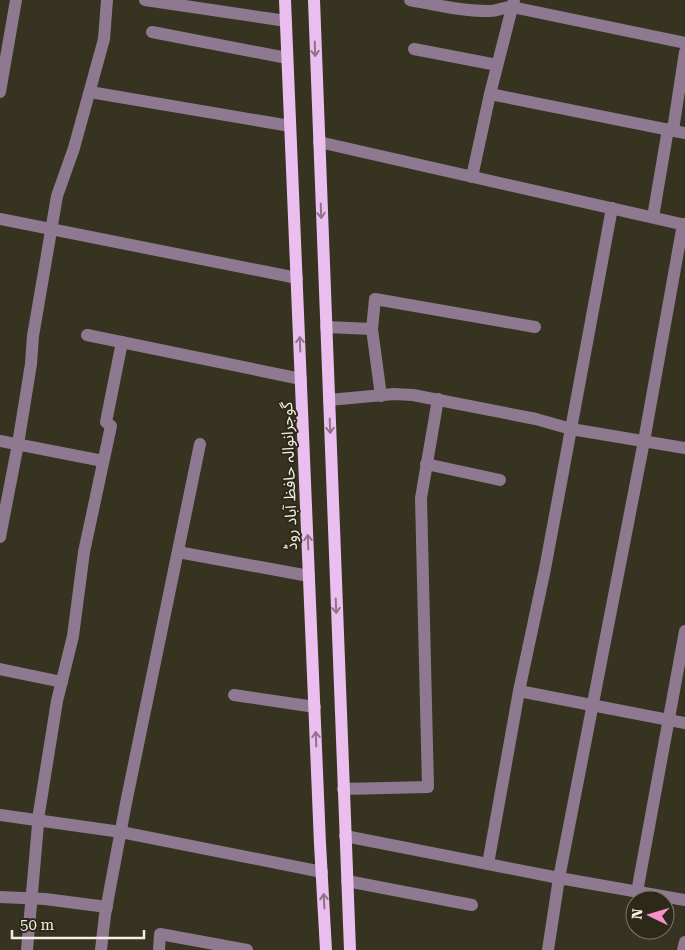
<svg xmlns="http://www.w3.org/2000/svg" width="685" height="950" font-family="'Roboto Serif','Noto Sans Arabic',serif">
<rect width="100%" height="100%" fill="#373321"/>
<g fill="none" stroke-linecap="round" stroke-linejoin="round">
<g stroke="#8e7991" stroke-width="12">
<polyline points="145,0 286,21"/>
<path d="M410 0C436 5 462 11 489 11 497 12 504 6 512 7L685 43"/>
<polyline points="152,32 287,58"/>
<polyline points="414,49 497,65"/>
<polyline points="0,92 16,0"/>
<polyline points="90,92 290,126"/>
<polyline points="490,94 685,133"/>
<polyline points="673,130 685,52"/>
<polyline points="319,142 685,225"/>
<polyline points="472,177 490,94 514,0"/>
<polyline points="653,217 668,129"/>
<polyline points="0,219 297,278"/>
<polyline points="326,327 372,329"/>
<polyline points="87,335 301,379"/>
<polyline points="381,396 372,329 375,299 535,327"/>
<polyline points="329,400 394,394 413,395 536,419 571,429 685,448"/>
<polyline points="0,441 103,461"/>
<polyline points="426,464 500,480"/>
<polyline points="0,537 18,444 31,364 33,336 57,196 74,148 104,39 107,0"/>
<polyline points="178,552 309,576"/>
<polyline points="0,669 62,682"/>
<polyline points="519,691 685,723"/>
<polyline points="234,695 315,707"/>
<polyline points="343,789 428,787 421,498 438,399"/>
<polyline points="0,815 121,832 322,872"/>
<polyline points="345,836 559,878 685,900"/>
<polyline points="488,864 519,691 545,569 612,208"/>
<polyline points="347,881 472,905"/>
<polyline points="637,892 685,631"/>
<polyline points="0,897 45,899 107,907"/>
<polyline points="27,950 39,813 57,701 73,636 84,552 111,426 106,422 122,342"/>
<polyline points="101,950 105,915 126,803 200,444"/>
<polyline points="159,950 160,934 247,950"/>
<polyline points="548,950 559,878 644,441 683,224"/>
<polyline points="683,950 685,942"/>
</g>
<g stroke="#eabfef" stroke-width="12">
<polyline points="285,0 320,844 326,950"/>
<polyline points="314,0 350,950"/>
</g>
</g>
<defs><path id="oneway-shaft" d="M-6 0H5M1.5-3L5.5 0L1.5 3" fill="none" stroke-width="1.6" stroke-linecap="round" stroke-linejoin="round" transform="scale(1.25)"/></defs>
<g stroke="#8c7484">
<use href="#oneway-shaft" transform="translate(315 49) rotate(88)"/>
<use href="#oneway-shaft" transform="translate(321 211) rotate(88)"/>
<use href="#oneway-shaft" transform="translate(300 344) rotate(-92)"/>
<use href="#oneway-shaft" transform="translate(330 426) rotate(88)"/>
<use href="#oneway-shaft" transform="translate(308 542) rotate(-92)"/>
<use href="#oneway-shaft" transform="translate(336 606) rotate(88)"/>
<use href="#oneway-shaft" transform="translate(316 739) rotate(-92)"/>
<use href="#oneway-shaft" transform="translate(324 901) rotate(-93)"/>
</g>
<g text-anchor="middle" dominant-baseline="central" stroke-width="4" stroke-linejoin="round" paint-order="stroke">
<g font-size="16" fill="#f1efe4" stroke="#2d2918">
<text transform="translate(289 476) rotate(-92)">گوجرانوالہ حافظ آباد روڈ</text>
</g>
</g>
<g transform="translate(650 915) rotate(275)"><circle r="24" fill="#2d2918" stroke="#7b786a"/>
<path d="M0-4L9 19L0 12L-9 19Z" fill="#f98fc8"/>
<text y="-8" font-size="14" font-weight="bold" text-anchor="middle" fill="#f1efe4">N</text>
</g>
<path d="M12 930v8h132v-8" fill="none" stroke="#f1efe4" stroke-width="2.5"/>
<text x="20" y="930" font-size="15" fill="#f1efe4" stroke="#2d2918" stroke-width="4" paint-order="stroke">50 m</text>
</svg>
